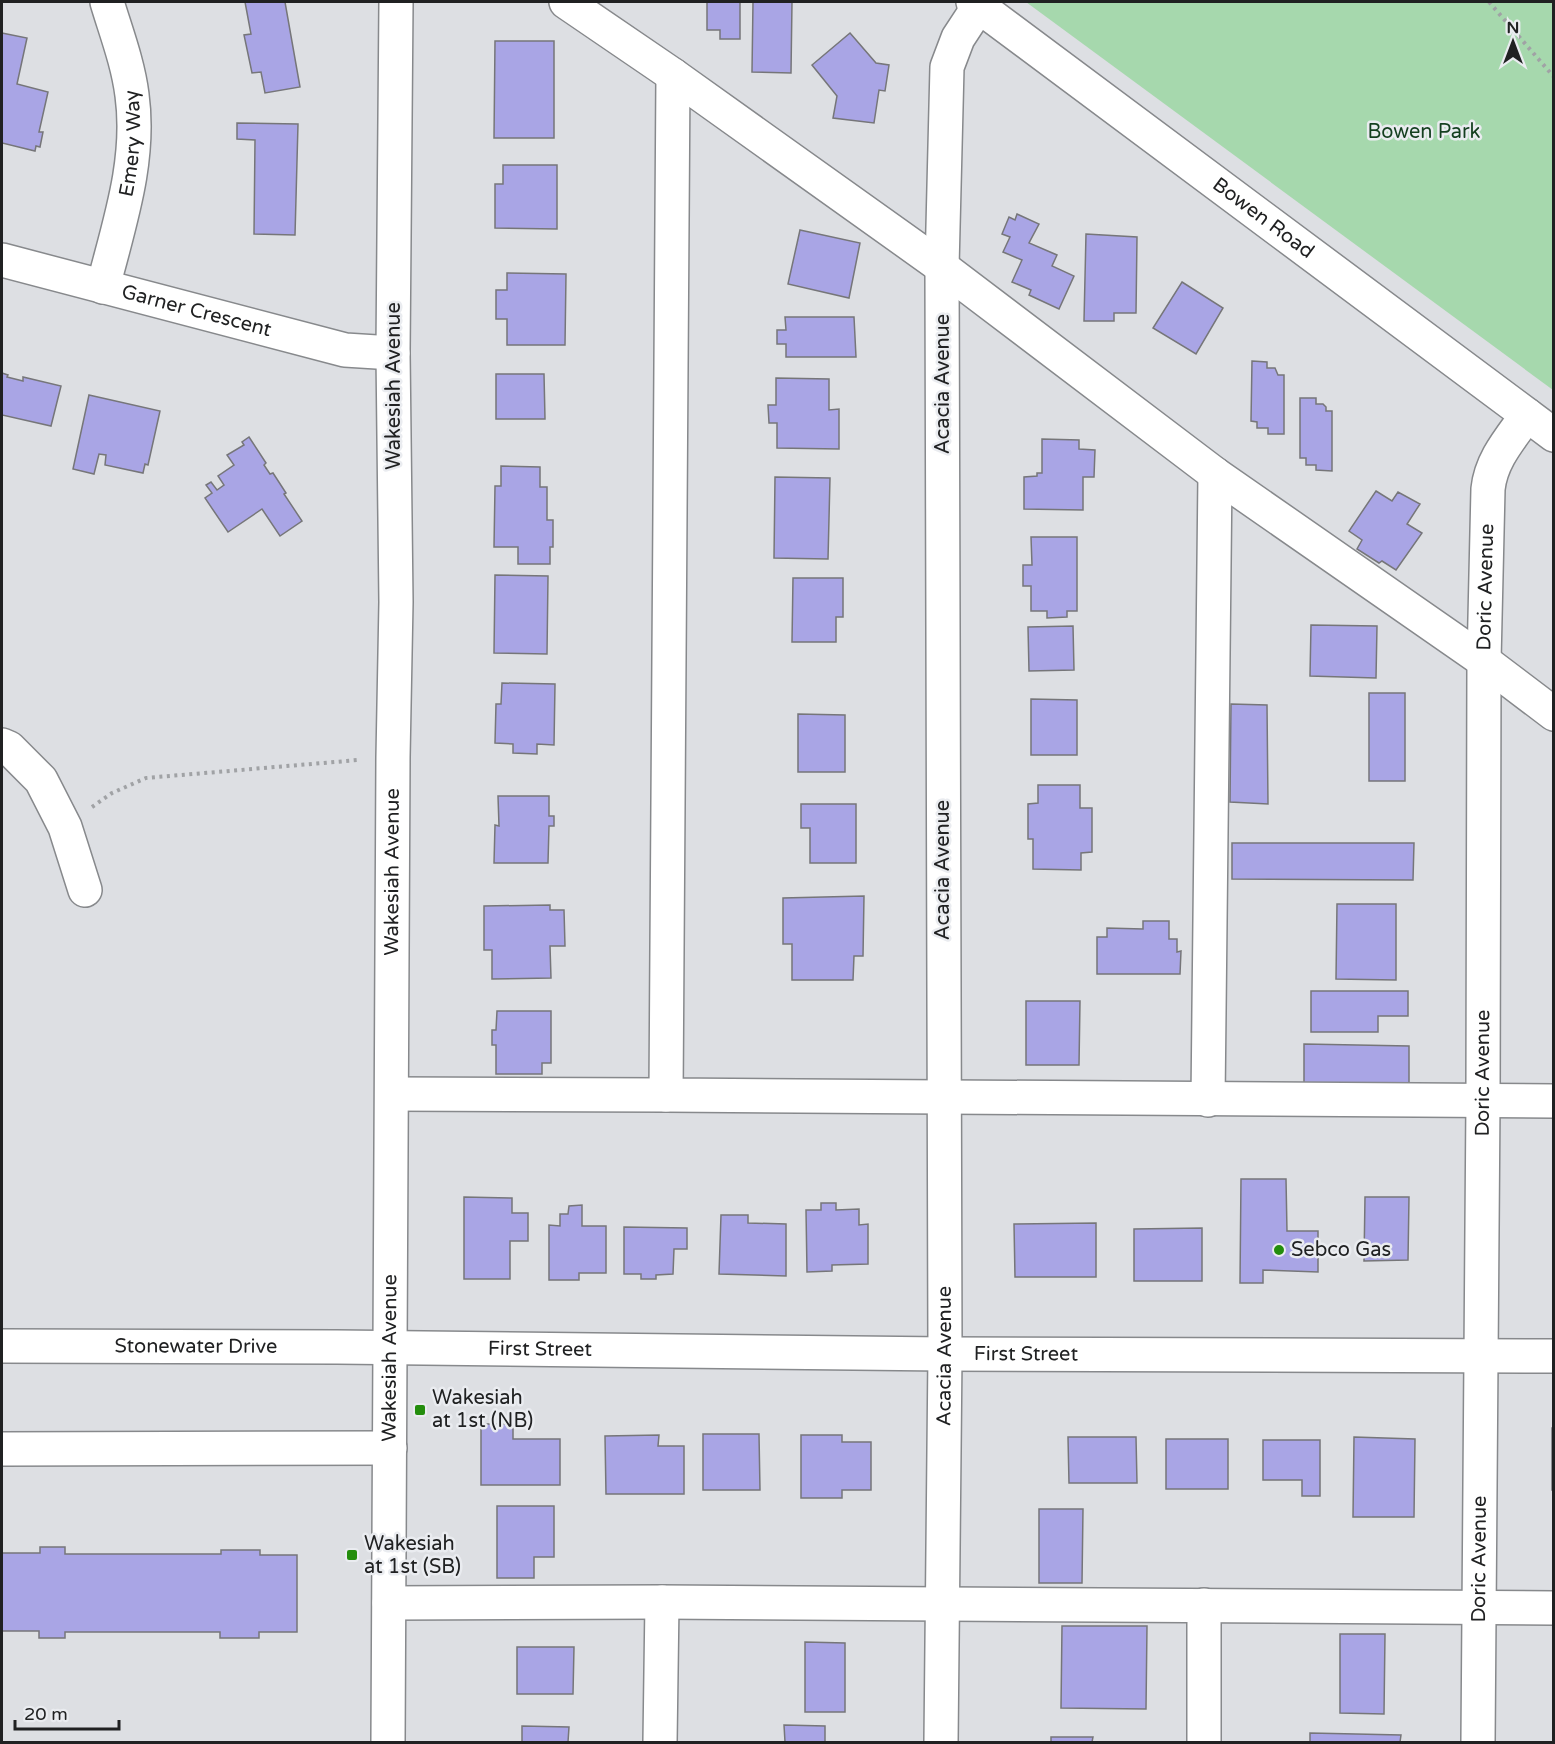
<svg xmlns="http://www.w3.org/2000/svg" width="1555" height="1744" font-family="'Varela Round',sans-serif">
<rect width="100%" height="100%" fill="#dddfe3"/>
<polygon fill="#a6d8ad" points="1026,2 1553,2 1553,390"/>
<g fill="#a9a5e5" stroke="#767679" stroke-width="1.5">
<polygon points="245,2 285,2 300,87 265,93 261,72 252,73 244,35 251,34"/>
<polygon points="707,2 740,2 740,39 720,39 720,30 707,30"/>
<polygon points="753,2 792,2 791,73 752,72"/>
<polygon points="2,33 27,38 17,84 48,92 39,132 43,132 40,147 36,146 35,151 2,143"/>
<polygon points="850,33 876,63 889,65 885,91 879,90 874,123 833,118 837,96 812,65"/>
<polygon points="495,41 554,41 554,138 494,138"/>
<polygon points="237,123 298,124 295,235 254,234 255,140 237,139"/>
<polygon points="503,165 557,165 557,229 495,228 495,184 503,184"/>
<polygon points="1017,214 1039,224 1029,243 1057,255 1052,266 1074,276 1059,309 1029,295 1031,290 1012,282 1022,260 1003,252 1010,237 1002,234 1009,217 1015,220"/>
<polygon points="800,230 860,243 849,298 788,284"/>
<polygon points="1086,234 1137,237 1136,313 1114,313 1114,321 1084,321"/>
<polygon points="507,273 566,274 565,345 507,345 507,319 496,319 496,290 507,290"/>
<polygon points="1182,282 1223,308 1196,354 1153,328"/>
<polygon points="785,317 854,317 856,357 786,357 786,344 777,344 777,330 786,330"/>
<polygon points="1252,361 1267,362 1267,368 1275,368 1278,375 1284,375 1284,434 1268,434 1268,428 1257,428 1257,422 1251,421"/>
<polygon points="2,373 8,375 7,377 23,381 23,377 61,386 51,426 2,415"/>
<polygon points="496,374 544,374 545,419 496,419"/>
<polygon points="776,378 829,379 829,410 839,409 839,449 777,448 777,423 769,423 768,405 776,405"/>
<polygon points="89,395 160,411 148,465 145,464 143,473 105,465 106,455 99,454 94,474 73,469"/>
<polygon points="1300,398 1316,398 1316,404 1323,404 1326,407 1326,411 1332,411 1332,471 1316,470 1316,465 1306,465 1306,458 1300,458"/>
<polygon points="249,437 266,463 264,465 270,474 273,473 286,493 284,494 302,521 280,536 262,509 228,532 205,498 212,493 206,485 211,482 217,490 224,485 218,476 234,465 227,455 244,445 242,442"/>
<polygon points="1042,439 1079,440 1079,449 1095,450 1094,477 1083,477 1083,510 1024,509 1024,477 1037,476 1037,473 1042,473"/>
<polygon points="501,466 540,467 540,487 547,487 547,520 553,520 553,547 550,547 550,564 518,564 518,547 494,547 495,486 501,486"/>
<polygon points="775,477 830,478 828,559 774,558"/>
<polygon points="1376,491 1392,501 1398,492 1420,504 1407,524 1422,533 1396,570 1382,561 1379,563 1357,549 1362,540 1349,531"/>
<polygon points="1031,537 1077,537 1077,611 1067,611 1067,617 1047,618 1047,611 1031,611 1031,586 1023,586 1023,565 1032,565"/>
<polygon points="495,575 548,576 547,654 494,653"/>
<polygon points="793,578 843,578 843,617 836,617 836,642 792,642"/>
<polygon points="1311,625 1377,626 1376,678 1310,676"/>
<polygon points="1073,626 1074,670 1029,671 1028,627"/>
<polygon points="502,683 555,684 554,745 537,744 537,754 513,753 513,744 495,743 496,704 501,704"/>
<rect x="1369" y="693" width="36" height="88"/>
<polygon points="1031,699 1077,700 1077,755 1031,755"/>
<polygon points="1231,704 1267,705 1268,804 1230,802"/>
<polygon points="798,714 845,715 845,772 798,772"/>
<polygon points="1038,785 1080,785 1080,808 1092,808 1092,852 1081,853 1081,870 1033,869 1033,839 1028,839 1028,804 1038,803"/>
<polygon points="498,796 549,796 549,816 554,816 554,826 549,826 548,863 494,863 495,825 499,826"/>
<polygon points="801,804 856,804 856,863 810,863 810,828 801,828"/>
<polygon points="1232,843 1414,843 1413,880 1232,879"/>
<polygon points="864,896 863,956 854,956 853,980 792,980 792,944 783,944 783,898"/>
<polygon points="1337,904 1396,904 1396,980 1336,979"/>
<polygon points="550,905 550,910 564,910 565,946 550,946 551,978 492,979 492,950 484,950 484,906"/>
<polygon points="1143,921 1169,921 1169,939 1177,939 1177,952 1181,951 1180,974 1097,974 1097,937 1107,937 1107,928 1143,929"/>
<polygon points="1311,991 1408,991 1408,1016 1378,1016 1378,1032 1311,1032"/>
<polygon points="1026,1001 1080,1001 1079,1065 1026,1065"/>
<polygon points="497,1011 551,1011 551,1063 542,1063 542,1074 496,1074 496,1045 492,1045 492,1030 496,1030"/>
<polygon points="1304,1044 1409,1046 1409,1087 1304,1086"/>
<polygon points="1241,1179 1286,1179 1287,1231 1318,1231 1318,1272 1263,1270 1263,1283 1240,1283"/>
<polygon points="464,1197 512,1198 512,1213 528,1213 528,1241 510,1241 510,1279 464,1279"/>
<polygon points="1365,1197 1409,1197 1408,1260 1364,1261"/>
<polygon points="821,1203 836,1203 836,1210 859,1209 859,1225 868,1224 868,1264 832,1265 832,1271 807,1272 806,1210 821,1210"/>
<polygon points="582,1205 582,1226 606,1226 606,1273 579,1273 579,1280 549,1280 549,1225 560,1226 560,1214 568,1214 569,1206"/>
<polygon points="721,1215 748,1215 748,1223 786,1224 786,1276 719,1274"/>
<polygon points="1096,1223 1096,1277 1015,1277 1014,1224"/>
<polygon points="624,1227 687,1228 687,1249 674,1249 673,1274 656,1275 656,1279 641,1279 641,1274 624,1274"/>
<polygon points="1202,1228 1202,1281 1134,1281 1134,1229"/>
<polygon points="481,1424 513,1424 513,1439 560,1439 560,1485 481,1485"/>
<rect x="1552" y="1428" width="2" height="62"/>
<polygon points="703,1434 759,1434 760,1490 703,1490"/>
<polygon points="659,1435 658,1446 684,1446 684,1494 606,1494 605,1436"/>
<polygon points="801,1435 842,1435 842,1442 871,1442 871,1490 842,1490 842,1498 801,1498"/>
<polygon points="1068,1437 1136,1437 1137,1483 1069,1483"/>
<polygon points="1354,1437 1415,1439 1414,1517 1353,1517"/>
<rect x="1166" y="1439" width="62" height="50"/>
<polygon points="1263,1440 1320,1440 1320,1496 1302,1496 1302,1480 1263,1480"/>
<polygon points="497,1506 554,1506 554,1557 534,1557 534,1578 497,1578"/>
<polygon points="1039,1509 1083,1509 1082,1583 1039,1583"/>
<polygon points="40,1547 65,1547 65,1554 221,1554 221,1550 260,1550 260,1555 297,1555 297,1632 259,1632 259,1638 220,1638 220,1632 65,1632 65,1638 39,1638 39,1631 2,1631 2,1553 40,1553"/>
<polygon points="1062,1626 1147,1626 1146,1709 1061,1708"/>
<polygon points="1340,1634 1385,1634 1384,1714 1340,1713"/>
<polygon points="805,1642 845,1643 845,1712 805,1712"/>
<polygon points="517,1647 574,1647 573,1694 517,1694"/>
<polygon points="784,1725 825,1726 825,1742 785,1742"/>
<polygon points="522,1726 569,1727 568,1742 522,1742"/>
<polygon points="1310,1733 1401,1735 1400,1742 1310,1742"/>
<polygon points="1051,1737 1093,1737 1092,1742 1051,1742"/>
</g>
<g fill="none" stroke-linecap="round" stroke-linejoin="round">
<defs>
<g id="minor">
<polyline points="566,2 673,75 942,267 1215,474 1484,661 1554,714"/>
<polyline points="673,75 666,1095 1554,1101"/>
<path id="s1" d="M2 260 345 350 393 353"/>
<path id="s2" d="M103 287C119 224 141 161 132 95 128 63 116 32 107 2"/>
<polyline points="2,745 9,748 41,780 65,827 85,890"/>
<polyline points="392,1094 666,1095"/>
<polyline points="1208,1100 1215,474"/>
<path id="s3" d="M2 1346 337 1347 945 1354 1554 1356"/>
<polyline points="2,1449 390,1448"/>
<polyline points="389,1603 662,1602 1554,1608"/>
<polyline points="1204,1605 1204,1742"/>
<polyline points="660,1742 662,1602"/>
<path id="s4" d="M941 1742 945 1354 942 267 947 67 958 38 979 6"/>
<path id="s5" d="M1478 1742 1483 1101 1484 661 1488 489C1491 460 1510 439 1527 415"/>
</g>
<g id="major">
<path id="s6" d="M973 2 1554 435"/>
<path id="s7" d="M388 1742 393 757 396 602 393 353 396 2"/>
</g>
</defs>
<use href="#minor" stroke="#87898c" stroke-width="36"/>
<use href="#major" stroke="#87898c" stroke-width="36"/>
<g stroke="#a0a2a5" stroke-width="4" stroke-dasharray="3 4.5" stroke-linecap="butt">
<polyline points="1489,2 1554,77"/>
<polyline points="92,807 112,793 146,778 358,760"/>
</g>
<use href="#minor" stroke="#fff" stroke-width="33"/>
<use href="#major" stroke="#fff" stroke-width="33"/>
</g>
<g fill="#238d0c" stroke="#eaecf0" stroke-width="2">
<circle cx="1279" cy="1250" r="6"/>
<rect x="414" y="1404" width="12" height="12" rx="3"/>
<rect x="346" y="1549" width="12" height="12" rx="3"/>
</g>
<g text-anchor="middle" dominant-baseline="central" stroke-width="5" stroke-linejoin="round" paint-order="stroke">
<g font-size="20" fill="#143f1f" stroke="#eaecf0">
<text x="1424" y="132">Bowen Park</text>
</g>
<g font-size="20" fill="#202122" stroke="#eaecf0">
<text stroke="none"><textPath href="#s2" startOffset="147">Emery Way</textPath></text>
<text stroke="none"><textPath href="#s6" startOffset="362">Bowen Road</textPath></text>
<text stroke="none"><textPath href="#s1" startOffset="201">Garner Crescent</textPath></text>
<text transform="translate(943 384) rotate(-90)">Acacia Avenue</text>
<text transform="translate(394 386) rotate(-90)">Wakesiah Avenue</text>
<text stroke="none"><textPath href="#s5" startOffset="1155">Doric Avenue</textPath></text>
<text transform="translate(943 870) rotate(-90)">Acacia Avenue</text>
<text stroke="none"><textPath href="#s7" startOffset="870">Wakesiah Avenue</textPath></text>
<text stroke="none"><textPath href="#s5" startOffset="669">Doric Avenue</textPath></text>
<text stroke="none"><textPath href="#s3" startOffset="194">Stonewater Drive</textPath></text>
<text stroke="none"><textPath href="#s3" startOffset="538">First Street</textPath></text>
<text stroke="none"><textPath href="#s3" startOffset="1024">First Street</textPath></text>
<text stroke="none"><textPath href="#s4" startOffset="386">Acacia Avenue</textPath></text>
<text stroke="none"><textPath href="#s7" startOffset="384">Wakesiah Avenue</textPath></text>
<text stroke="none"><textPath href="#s5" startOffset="183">Doric Avenue</textPath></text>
</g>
<g font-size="20" fill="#202122" stroke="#eaecf0" text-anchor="start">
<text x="1291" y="1250">Sebco Gas</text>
<text x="432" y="1398">Wakesiah<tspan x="432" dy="23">at 1st (NB)</tspan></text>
<text x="364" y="1544">Wakesiah<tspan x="364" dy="23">at 1st (SB)</tspan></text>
</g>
</g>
<rect width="1555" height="1744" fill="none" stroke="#202122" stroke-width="6"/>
<g transform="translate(1513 42)" stroke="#eaecf0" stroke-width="4.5" paint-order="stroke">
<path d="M0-4.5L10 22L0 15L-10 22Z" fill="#202122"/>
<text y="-9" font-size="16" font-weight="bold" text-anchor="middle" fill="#202122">N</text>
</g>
<path d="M15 1720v9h104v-9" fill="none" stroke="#202122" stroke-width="3"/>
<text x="24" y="1720" font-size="18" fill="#202122" stroke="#eaecf0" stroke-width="4.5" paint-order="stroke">20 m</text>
</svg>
